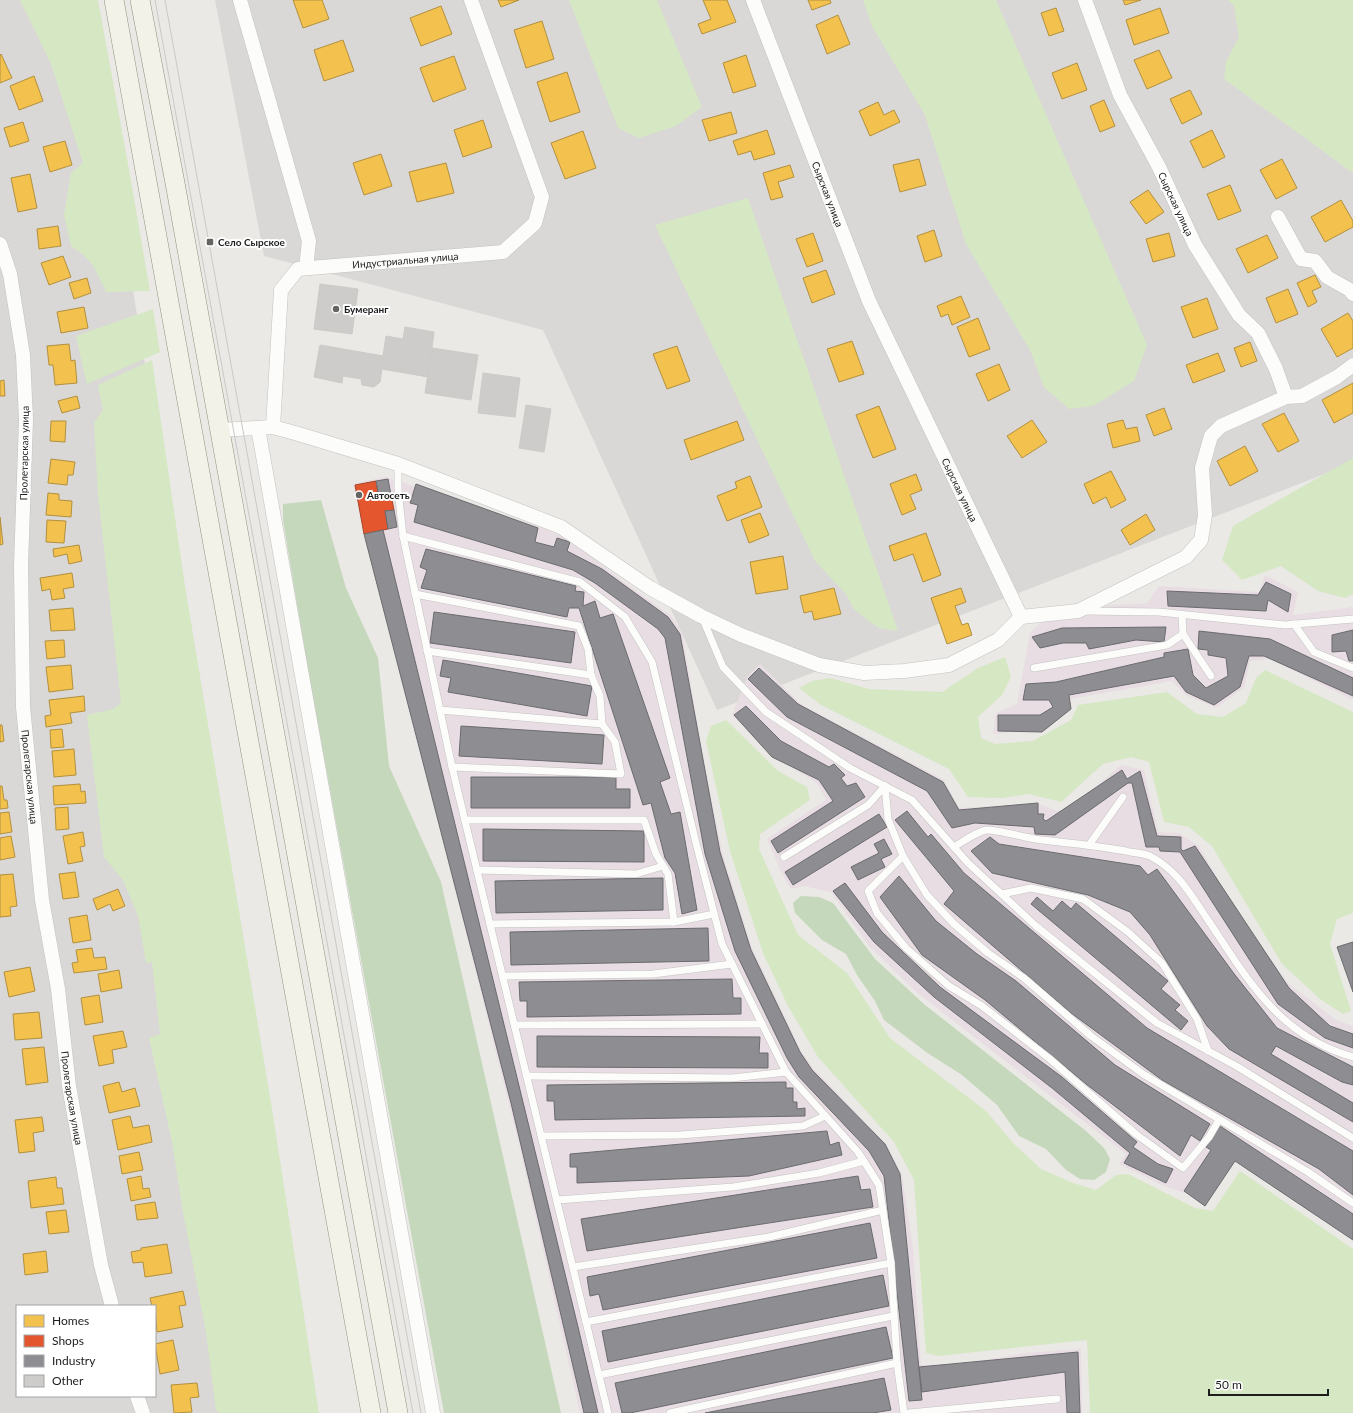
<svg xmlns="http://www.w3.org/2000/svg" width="1353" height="1413" font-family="Lato,sans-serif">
<rect width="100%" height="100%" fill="#eae9e5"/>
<g fill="#d9d8d6" fill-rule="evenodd">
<path d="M0 0H86L315 1413H0ZM17 1306H155V1396H17Z"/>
<polygon points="215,0 1353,0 1353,463 717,710 543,330 264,256"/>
</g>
<g fill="#e8dde3">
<polygon points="386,477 540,527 573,541 609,571 671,616 682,632 705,768 723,855 752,948 801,1051 813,1068 886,1144 902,1174 913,1249 921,1365 960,1364 1025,1353 1081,1349 1082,1413 580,1413 519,1144 353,484"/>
<polygon points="1265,575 1298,592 1293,615 1353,607 1353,700 1270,659 1250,661 1244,688 1216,708 1186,695 1172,681 1070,699 1069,709 1040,729 993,734 996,713 1017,704 1030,633 1056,608 1147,603 1159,586 1259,592"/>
<polygon points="760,664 802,705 944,780 959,808 1039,804 1057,811 1070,808 1121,765 1144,770 1158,832 1179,833 1199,846 1237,913 1288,983 1336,1020 1353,1026 1353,1238 1234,1159 1205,1200 1164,1186 1119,1164 1126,1154 916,992 869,946 831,892 804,886 791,889 782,874 767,839 826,800 817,783 772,755 732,715 747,677"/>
</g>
<g fill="#d6e7c4">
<path d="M20 0H98L130 175 150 291 106 292C96 270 92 259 71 246L64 215 71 173 83 163 51 64Z"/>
<polygon points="569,0 657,0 702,107 676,126 639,138 618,128"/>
<polygon points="863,0 996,0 1147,345 1134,381 1093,406 1069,409 1044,387 1030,350 966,244 925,115 872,26"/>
<polygon points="1228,0 1353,0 1353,173 1224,79 1226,62 1239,37 1234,6"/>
<polygon points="748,198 898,631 879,628 866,619 854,609 846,594 815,561 655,225"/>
<polygon points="153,309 160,352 87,384 76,336"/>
<polygon points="152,360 185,586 273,1115 319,1413 219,1413 216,1410 206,1332 183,1212 172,1142 149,1038 160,1034 152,962 146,963 138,916 123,880 104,857 87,715 113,709 121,703 98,495 94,423 103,410 98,385"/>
<polygon points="1353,458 1353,594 1345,598 1318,591 1281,566 1242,580 1222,560 1233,526"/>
<polygon points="1005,657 1011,677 1002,695 978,717 981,738 995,744 1033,741 1071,720 1078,705 1167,692 1197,714 1223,717 1246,703 1256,678 1265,670 1353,712 1353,913 1337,919 1330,944 1351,1011 1343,1014 1320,999 1282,964 1212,846 1189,827 1164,822 1149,762 1131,757 1103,764 1061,802 1029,794 1002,798 968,797 949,769 821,705 799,688 812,681 830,678 869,689 942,692 978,668"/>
<polygon points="726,720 778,771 807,787 810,800 760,834 759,849 798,935 847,973 890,1038 986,1111 1013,1143 1041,1169 1073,1183 1096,1190 1116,1175 1128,1174 1195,1208 1213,1211 1240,1171 1353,1249 1353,1413 1090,1413 1087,1340 938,1356 926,1353 914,1180 894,1142 818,1057 788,1006 763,953 730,851 706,741 711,726"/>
</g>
<g fill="#c5d8bb">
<polygon points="321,500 346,588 378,658 389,766 441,882 561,1413 444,1413 307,664 283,520 283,504"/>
<polygon points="801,896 819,897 833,903 875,959 925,1005 1086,1131 1104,1148 1110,1159 1106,1172 1094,1180 1080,1179 1066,1170 1046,1149 1019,1136 997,1105 962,1075 926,1052 884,1020 875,1001 857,975 846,954 822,940 795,913 793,903"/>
</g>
<g fill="#f2c14e" stroke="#b2903f">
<polygon points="293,0 322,0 329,19 303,28"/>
<polygon points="498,0 519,0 501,7"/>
<polygon points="703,0 727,0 736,22 702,34 698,24 711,19"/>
<polygon points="808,0 830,0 831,3 812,10"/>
<polygon points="1123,0 1141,0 1125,5"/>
<polygon points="441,6 452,34 421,46 410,18"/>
<polygon points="1056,8 1064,31 1049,36 1041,13"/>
<polygon points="1160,8 1169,33 1134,45 1126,20"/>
<polygon points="838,15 850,44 827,54 816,25"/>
<polygon points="542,21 554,59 526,68 514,30"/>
<polygon points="343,40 354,71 324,81 314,50"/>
<polygon points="1159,50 1172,78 1147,89 1134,60"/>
<polygon points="1,54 12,78 0,83 0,55"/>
<polygon points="746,55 756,86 733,93 723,63"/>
<polygon points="454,56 466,89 433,102 420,68"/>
<polygon points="1077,63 1087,90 1062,99 1052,73"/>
<polygon points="567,72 580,112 550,122 537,82"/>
<polygon points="34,76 43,101 19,110 10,86"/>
<polygon points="1190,90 1202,114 1182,124 1170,99"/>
<polygon points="1104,100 1115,126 1100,132 1090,106"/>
<polygon points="878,102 884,115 894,110 900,122 870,136 859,111"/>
<polygon points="731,112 737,133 709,141 702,120"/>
<polygon points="483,120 492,147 463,157 454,130"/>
<polygon points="23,122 29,141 10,147 4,128"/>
<polygon points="767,130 775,154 754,160 751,151 738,155 733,141"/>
<polygon points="1212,130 1225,157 1203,168 1190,141"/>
<polygon points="583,131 596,168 565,179 551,143"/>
<polygon points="65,141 72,165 50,172 43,147"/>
<polygon points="381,154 392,186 364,195 353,163"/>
<polygon points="919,159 926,185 900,192 893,165"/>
<polygon points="1282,159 1297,188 1276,199 1260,170"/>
<polygon points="446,163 454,193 417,202 409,172"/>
<polygon points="790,165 794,177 778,182 783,197 771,200 763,173"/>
<polygon points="30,174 37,208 18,212 11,178"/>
<polygon points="1230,185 1241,211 1218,220 1207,194"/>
<polygon points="1148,190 1164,212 1146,224 1130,202"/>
<polygon points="1341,200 1353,221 1353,227 1325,242 1311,217"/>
<polygon points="58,226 61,246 39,249 37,229"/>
<polygon points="934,230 942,256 925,262 917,236"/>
<polygon points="813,233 823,261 807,267 796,239"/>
<polygon points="1169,233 1175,256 1153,262 1146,239"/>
<polygon points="1267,235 1278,258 1248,273 1236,249"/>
<polygon points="63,256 71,277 49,285 41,263"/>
<polygon points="826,270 835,294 812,303 803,278"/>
<polygon points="1315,275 1321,287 1312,291 1317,302 1308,307 1297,283"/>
<polygon points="87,278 91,293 74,299 69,283"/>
<polygon points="1288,289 1298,314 1276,323 1266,298"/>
<polygon points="961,296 970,317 952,325 948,314 941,317 937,306"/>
<polygon points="1207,298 1218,329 1193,338 1181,307"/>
<polygon points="84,307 88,328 61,333 57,312"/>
<polygon points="1348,313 1353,321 1353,348 1337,357 1321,329"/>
<polygon points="978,318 990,349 969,357 957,327"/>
<polygon points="852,341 864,374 839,382 827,349"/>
<polygon points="1250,342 1257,361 1241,367 1234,348"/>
<polygon points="69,344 71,361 75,360 77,383 55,385 53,365 49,365 47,346"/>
<polygon points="677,346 690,381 667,389 653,354"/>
<polygon points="1218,353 1225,371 1193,383 1186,365"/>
<polygon points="999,364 1010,390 988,401 976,374"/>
<polygon points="4,380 5,396 0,396 0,381"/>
<polygon points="1353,383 1353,413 1334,423 1322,400"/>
<polygon points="77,396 80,408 62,413 58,401"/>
<polygon points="879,406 896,449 873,458 856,415"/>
<polygon points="1164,408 1172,429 1154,436 1146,415"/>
<polygon points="1284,413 1299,441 1278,452 1262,424"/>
<polygon points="1032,420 1047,442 1022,458 1007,436"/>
<polygon points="1123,420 1126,429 1137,427 1140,441 1113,448 1107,424"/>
<polygon points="51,421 66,421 65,442 50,441"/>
<polygon points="737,421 744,440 691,460 684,440"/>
<polygon points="1245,446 1258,471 1230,486 1217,461"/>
<polygon points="51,459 75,462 73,475 68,475 67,485 48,483"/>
<polygon points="1111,471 1126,500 1111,508 1106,497 1093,504 1084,484"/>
<polygon points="916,474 922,490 910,495 916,509 902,515 890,484"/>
<polygon points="750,476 762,507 727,521 717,496 737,488 735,482"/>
<polygon points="48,493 59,494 59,500 72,501 71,517 46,515"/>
<polygon points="760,513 769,535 749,543 741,520"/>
<polygon points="1146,514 1155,530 1130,545 1121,530"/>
<polygon points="0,517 3,544 0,545"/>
<polygon points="47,520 66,521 64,543 46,542"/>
<polygon points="926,533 941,575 923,582 913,554 894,561 889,546"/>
<polygon points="79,545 82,561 69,564 67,554 54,557 53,549"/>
<polygon points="783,556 788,589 756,594 750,562"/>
<polygon points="72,573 74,587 63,589 65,598 52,600 50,589 42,591 40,578"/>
<polygon points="834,588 841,614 814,620 812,611 804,613 800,596"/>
<polygon points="961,588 966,602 955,606 962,625 968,623 972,635 947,644 931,598"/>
<polygon points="73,608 75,630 51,631 49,610"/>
<polygon points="64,640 65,657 47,659 45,641"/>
<polygon points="71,665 73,689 49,692 46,667"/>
<polygon points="84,696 85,711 70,713 72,723 46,727 45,716 51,715 49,700"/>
<polygon points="0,725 2,725 4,741 0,742"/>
<polygon points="62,729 64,747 51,748 50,730"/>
<polygon points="74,749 76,775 54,777 52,751"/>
<polygon points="80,784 81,792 85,791 86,803 54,805 53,786"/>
<polygon points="0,786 2,786 4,800 7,800 8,808 0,809"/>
<polygon points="68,807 69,829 56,830 55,808"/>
<polygon points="9,812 12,832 0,834 0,813"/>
<polygon points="83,832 85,846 80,847 83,861 68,864 63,836"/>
<polygon points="11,836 15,857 0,860 0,838"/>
<polygon points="75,872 79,897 63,899 59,874"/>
<polygon points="13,874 17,906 10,907 11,916 0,917 0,875"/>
<polygon points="118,889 125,906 113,911 110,904 97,910 93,899"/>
<polygon points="87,915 91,940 73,943 69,918"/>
<polygon points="92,948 94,958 105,957 107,969 74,973 72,963 78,962 76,950"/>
<polygon points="30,967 35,991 9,997 4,972"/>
<polygon points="119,970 122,988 101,992 98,974"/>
<polygon points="99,995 103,1022 85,1025 81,998"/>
<polygon points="39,1012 42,1038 15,1040 13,1014"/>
<polygon points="123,1031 127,1047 112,1050 114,1063 99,1066 93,1036"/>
<polygon points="44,1047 48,1082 26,1085 22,1049"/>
<polygon points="119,1082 122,1092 135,1088 140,1106 109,1113 103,1086"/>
<polygon points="130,1116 133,1128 149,1125 152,1142 118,1150 112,1120"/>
<polygon points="42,1117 44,1131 33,1133 35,1151 19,1153 15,1120"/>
<polygon points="139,1152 143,1170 122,1174 119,1156"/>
<polygon points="141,1176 143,1189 149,1188 151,1197 131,1201 127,1179"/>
<polygon points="56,1177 57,1188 62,1188 64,1204 31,1208 28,1181"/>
<polygon points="155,1202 158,1218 137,1220 135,1205"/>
<polygon points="66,1210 69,1232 49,1234 46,1212"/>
<polygon points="167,1244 172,1273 145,1277 143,1262 133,1263 131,1252 141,1250 141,1248"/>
<polygon points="46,1251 48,1272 25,1275 23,1254"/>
<polygon points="183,1291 186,1305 179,1306 183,1327 157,1332 155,1306 152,1306 150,1298"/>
<polygon points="173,1340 179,1370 160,1374 155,1344"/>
<polygon points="197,1383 199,1397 190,1398 192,1412 174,1413 171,1385"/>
</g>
<polygon fill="#e4572e" stroke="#a84529" points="376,481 379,497 391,495 394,510 385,511 388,529 364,534 355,485"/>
<g fill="#8d8d92" stroke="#6b6b6f">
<polygon points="388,479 391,495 379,497 376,481"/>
<polygon points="416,484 538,528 535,542 554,547 557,538 570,542 567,551 602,569 668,617 680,634 720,852 751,950 800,1052 812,1070 885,1144 900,1174 922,1400 909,1401 884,1176 869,1151 799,1077 787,1058 735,951 705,854 665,638 658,629 595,583 573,570 414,522 418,505 410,503"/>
<polygon points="394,510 397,527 388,529 385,511"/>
<polygon points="383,530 579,1331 598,1413 584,1413 511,1103 364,534"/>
<polygon points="426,549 576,586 575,591 584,592 583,606 595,601 600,618 613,614 670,778 660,782 671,814 680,812 697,910 682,914 675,873 665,858 651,803 643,805 579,608 569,608 567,617 421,588 427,570 420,567"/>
<polygon points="1266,582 1291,594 1288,612 1268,600 1266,611 1168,606 1167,591 1258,595"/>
<polygon points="434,612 575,632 571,663 430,643"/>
<polygon points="1166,627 1164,642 1136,640 1089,649 1086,643 1063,643 1040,648 1032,637 1062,628"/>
<polygon points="1353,630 1353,661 1349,661 1346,651 1332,652 1332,635"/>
<polygon points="1199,631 1270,639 1353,678 1353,696 1264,656 1249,656 1240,687 1214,705 1186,692 1174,676 1069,695 1071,709 1042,732 998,731 998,715 1040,715 1053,707 1049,700 1023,700 1026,684 1056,682 1164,657 1164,653 1188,649 1193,675 1206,688 1228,676 1226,658 1208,655 1208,650 1198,649"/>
<polygon points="443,660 592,686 587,716 448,692 451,678 440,676"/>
<polygon points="759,668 798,704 943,782 959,810 1038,803 1038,814 1044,814 1043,819 1046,821 1122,770 1127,779 1140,771 1157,836 1181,837 1181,849 1183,851 1195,846 1289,988 1330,1026 1353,1034 1353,1048 1325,1038 1278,1004 1180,852 1160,851 1159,847 1146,847 1132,783 1128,783 1055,835 1035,834 1034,827 975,823 952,828 927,791 787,717 748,679"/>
<polygon points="746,706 781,741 829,767 834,764 845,775 841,778 847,786 856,783 865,797 778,853 771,841 833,801 819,780 772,757 734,715"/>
<polygon points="461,726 604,735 602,764 459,756"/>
<polygon points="471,777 616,777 616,789 630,789 630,808 471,808"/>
<polygon points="907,811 928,837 931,834 964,873 1147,1028 1353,1151 1353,1195 1319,1169 1162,1080 1071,1013 944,904 954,891 895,820"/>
<polygon points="879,814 887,827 793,885 785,872"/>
<polygon points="483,829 644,831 644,862 483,861"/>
<polygon points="990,837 999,844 1140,866 1148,875 1157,869 1235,975 1277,1028 1353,1067 1353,1085 1342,1082 1276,1046 1271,1054 1353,1103 1353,1122 1229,1049 1207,1026 1150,935 1130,912 1088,895 992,873 971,851"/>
<polygon points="884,839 892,854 881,859 885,867 858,880 851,867 879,853 874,844"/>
<polygon points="899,876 936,921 977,954 1016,981 1115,1065 1210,1124 1200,1141 1191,1135 1180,1156 1086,1084 985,1000 922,955 880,897"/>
<polygon points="663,878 663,910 496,913 495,881"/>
<polygon points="845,883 882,932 940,987 1062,1077 1137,1142 1133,1147 1158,1164 1173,1169 1166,1183 1124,1163 1130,1153 1052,1088 934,997 874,942 833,891"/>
<polygon points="1037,897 1053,911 1062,901 1071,909 1076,903 1168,981 1161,989 1180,1005 1175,1010 1188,1021 1181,1030 1031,904"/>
<polygon points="708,928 709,961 511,965 510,932"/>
<polygon points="1353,942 1353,992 1337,947"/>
<polygon points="732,979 733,998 741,998 741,1014 527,1017 527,1001 520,1001 519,982"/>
<polygon points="537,1036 760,1037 759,1053 768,1053 768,1068 537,1067"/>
<polygon points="786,1082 786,1088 793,1088 793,1102 797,1102 797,1109 805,1108 805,1116 555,1120 554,1101 547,1101 547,1085"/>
<polygon points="1220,1126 1353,1214 1353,1240 1235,1161 1205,1206 1184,1191 1211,1150 1206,1147"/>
<polygon points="827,1131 830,1145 839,1142 842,1155 749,1176 577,1183 577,1167 570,1167 570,1154"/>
<polygon points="858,1176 861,1190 870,1189 873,1207 587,1251 581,1219"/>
<polygon points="870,1223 877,1258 603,1310 599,1294 590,1296 587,1277"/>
<polygon points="883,1275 889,1306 608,1362 602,1331"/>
<polygon points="886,1327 893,1358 630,1413 622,1413 615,1383"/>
<polygon points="1078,1352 1080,1413 1067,1413 1065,1372 922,1392 919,1367"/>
<polygon points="884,1378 891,1410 873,1413 705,1413"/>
</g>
<g fill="#ceccca" stroke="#cdcac6">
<polygon points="320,284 358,289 352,334 314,329"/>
<polygon points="405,327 434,332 428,377 382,369 380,382 374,387 362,385 361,379 343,376 342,383 314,377 320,345 383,356 386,336 403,339"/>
<polygon points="432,348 478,355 471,400 425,393"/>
<polygon points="483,373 520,378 515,417 478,413"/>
<polygon points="526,405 551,409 544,452 519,448"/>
</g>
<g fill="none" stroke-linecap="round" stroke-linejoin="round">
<defs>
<g id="service">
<polyline points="398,464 398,489 403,536 452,767 608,1413"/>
<polyline points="403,536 580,582 625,617 652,662 697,847 722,944 786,1072 858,1152 879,1185 891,1263 897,1363 904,1413"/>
<polyline points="415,594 579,626 588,649 591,675 600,696 602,724 615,742 621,774 452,767"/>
<polyline points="1084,611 1159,612 1285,625 1353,619"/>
<polyline points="1182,615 1183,634 1211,676"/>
<polyline points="702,617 723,667 766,712 850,768 912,800 968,863 1036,926 1157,1023 1238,1067 1353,1138"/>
<polyline points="1294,624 1314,652 1353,668"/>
<polyline points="427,651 591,675"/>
<polyline points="1034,668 1167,645 1183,634"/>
<polyline points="440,710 602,724"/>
<polyline points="885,786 888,819 903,856 927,895 954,924 988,953 1024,978 1091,1036 1143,1074 1308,1172 1353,1203"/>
<polyline points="465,820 644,820 656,854 668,874 674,922"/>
<polyline points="1089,845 1123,797"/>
<path d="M954 847C964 841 974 833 986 830 995 829 1030 839 1042 840 1070 843 1098 846 1126 851 1133 853 1143 853 1150 856 1178 871 1189 892 1206 917 1247 978 1278 1036 1353 1057"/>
<polyline points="903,856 868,891 877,913 906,948 949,986 982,1006 1050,1059 1137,1135 1183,1168 1209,1137 1219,1120"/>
<polyline points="784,857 868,805 885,786"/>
<polyline points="477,870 636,874 663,866"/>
<polyline points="1002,894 1031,888 1083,899 1128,932 1162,963 1197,1019 1208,1051"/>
<polyline points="490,924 674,922 714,914"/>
<polyline points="503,976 653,974 732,964"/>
<polyline points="515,1025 762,1024"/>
<polyline points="527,1076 732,1078 786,1072"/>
<polyline points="542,1136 680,1135 803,1126 825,1116"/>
<polyline points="557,1200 733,1187 819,1173 864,1161"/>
<polyline points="573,1267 769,1237 883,1210"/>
<polyline points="586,1322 891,1263"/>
<polyline points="599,1375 893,1316"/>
<polyline points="670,1413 897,1363"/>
<polyline points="909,1413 1057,1399"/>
</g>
<g id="minor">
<polyline points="240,0 309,241 306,268"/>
<path id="s1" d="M753 0 869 301 1021 617 1078 611 1186 557 1201 540 1205 515 1202 468 1211 436 1221 426 1286 397 1276 369 1258 333 1239 315 1195 245 1159 167 1120 95 1085 0"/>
<polyline points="1278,217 1301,259 1315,261 1327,277 1350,290 1353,294"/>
<path id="s2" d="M0 244 10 274 23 355 26 420 21 566 23 707 42 900 58 989 69 1086 101 1265 112 1306"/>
<polyline points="1286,397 1302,396 1337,377 1353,365"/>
<path id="s3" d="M273 427 281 290 298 269 503 252 535 223 542 197 471 0"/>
<polyline points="258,428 433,1413"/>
<polyline points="220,430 273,427 295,433 398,464 561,527 650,588 701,616 741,635 819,665 864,673 904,671 949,665 998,640 1021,617"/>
<polyline points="137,1396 143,1413"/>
</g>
<g id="secondary">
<polyline points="114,0 371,1413"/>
<polyline points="140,0 175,183 398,1413"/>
</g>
</defs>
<use href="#service" stroke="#c3c2c1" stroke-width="8"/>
<use href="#minor" stroke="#c3c2c1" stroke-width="15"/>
<use href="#secondary" stroke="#91937e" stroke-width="20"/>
<use href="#service" stroke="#fcfcfb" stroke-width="7"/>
<use href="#minor" stroke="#fcfcfb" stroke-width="14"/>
<use href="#secondary" stroke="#f2f2e9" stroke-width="19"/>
<g stroke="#c9c9c8" stroke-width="1">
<polyline points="155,0 413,1413"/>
<polyline points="165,0 421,1413"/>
</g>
</g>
<g fill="#646462" stroke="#fff" stroke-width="1.5">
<rect x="206" y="238" width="8" height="8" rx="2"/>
<circle cx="336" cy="309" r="4"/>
<circle cx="359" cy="495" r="4"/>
</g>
<g text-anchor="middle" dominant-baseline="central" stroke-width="4" stroke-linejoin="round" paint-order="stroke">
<g font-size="10" fill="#1c1c1c" stroke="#fff">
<text stroke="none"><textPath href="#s1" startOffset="208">Сырская улица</textPath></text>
<text transform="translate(1176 204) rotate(65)">Сырская улица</text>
<text stroke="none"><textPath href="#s3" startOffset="272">Индустриальная улица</textPath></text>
<text transform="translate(24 453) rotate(-89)">Пролетарская улица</text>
<text stroke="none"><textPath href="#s1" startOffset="532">Сырская улица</textPath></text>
<text stroke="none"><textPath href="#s2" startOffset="536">Пролетарская улица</textPath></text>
<text stroke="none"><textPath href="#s2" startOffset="860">Пролетарская улица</textPath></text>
</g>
<g font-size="10" font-weight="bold" fill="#1c1c1c" stroke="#fff" text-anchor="start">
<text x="218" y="242">Село Сырское</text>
<text x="344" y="309">Бумеранг</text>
<text x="367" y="495">Автосеть</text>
</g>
</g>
<rect x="16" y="1305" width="140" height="92" fill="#ffffff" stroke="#a4a4a4"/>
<rect x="24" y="1315" width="20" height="12" fill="#f2c14e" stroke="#a4a4a4"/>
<text x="52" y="1325" font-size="12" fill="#1c1c1c">Homes</text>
<rect x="24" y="1335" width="20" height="12" fill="#e4572e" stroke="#a4a4a4"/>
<text x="52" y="1345" font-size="12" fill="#1c1c1c">Shops</text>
<rect x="24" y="1355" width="20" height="12" fill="#8d8d92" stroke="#a4a4a4"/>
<text x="52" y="1365" font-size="12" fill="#1c1c1c">Industry</text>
<rect x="24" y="1375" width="20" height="12" fill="#ceccca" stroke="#a4a4a4"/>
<text x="52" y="1385" font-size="12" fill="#1c1c1c">Other</text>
<path d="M1209 1389v6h119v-6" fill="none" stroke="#1c1c1c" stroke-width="2"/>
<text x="1215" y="1389" font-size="12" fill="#1c1c1c" stroke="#ffffff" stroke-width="3" paint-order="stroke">50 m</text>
</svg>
